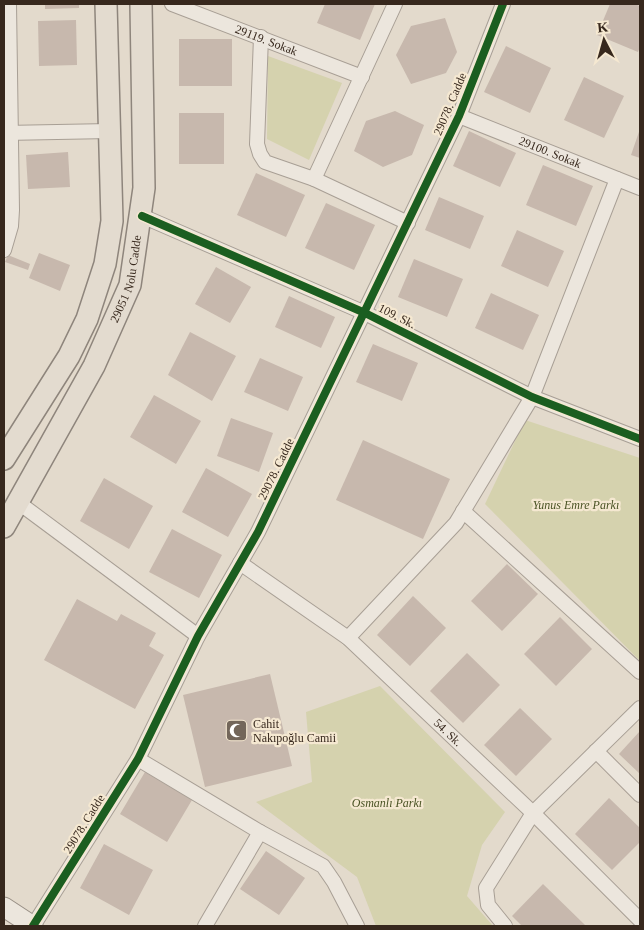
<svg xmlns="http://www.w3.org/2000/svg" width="644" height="930" font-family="'Times New Roman',serif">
<rect width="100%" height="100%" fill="#e3dacc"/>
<g fill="#d5d2ae">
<polygon points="268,56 342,83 309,160 267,139"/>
<polygon points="525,420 640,458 640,661 485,504"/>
<polygon points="380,686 505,812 482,845 467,896 493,926 376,926 357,877 256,802 312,782 306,712"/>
</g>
<g fill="#c7b8ad">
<polygon points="45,4 79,4 79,8 45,9"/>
<polygon points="325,4 375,4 360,40 317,23"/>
<polygon points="610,4 634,4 640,6 640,47 638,52 597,35"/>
<polygon points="445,18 457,52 446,73 411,84 396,55 411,26"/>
<polygon points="76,20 77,65 39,66 38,21"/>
<rect x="179" y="39" width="53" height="47"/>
<polygon points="506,46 551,68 530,113 484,92"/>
<polygon points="584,77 624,96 604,138 564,120"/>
<polygon points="395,111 424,125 412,155 383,167 354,151 366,121"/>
<rect x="179" y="113" width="45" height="51"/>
<polygon points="640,129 640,158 631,155"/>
<polygon points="469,131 516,153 500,187 453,166"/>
<polygon points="68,152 70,187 28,189 26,155"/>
<polygon points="543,165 593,186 576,226 526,205"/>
<polygon points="256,173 305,195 286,237 237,215"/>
<polygon points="439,197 484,216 470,249 425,230"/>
<polygon points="326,203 375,225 354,270 305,248"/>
<polygon points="517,230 564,251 548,287 501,266"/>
<polygon points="39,253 70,265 60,291 29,278"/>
<polygon points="8,255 30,264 28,270 5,262"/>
<polygon points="414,259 463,279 447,317 398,297"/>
<polygon points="216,267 251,287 230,323 195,304"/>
<polygon points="491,293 539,315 523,350 475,328"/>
<polygon points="289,296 335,317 321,348 275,327"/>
<polygon points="190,332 236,356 212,401 168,375"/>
<polygon points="373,344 418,363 402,401 356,382"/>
<polygon points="260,358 303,377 288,411 244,392"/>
<polygon points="154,395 201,421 176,464 130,437"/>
<polygon points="231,418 273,433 259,472 217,456"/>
<polygon points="363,440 450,479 423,539 336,500"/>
<polygon points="206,468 252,494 228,537 182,512"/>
<polygon points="104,478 153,506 129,549 80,521"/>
<polygon points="172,529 222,555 199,598 149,572"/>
<polygon points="507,564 538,594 502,631 471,601"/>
<polygon points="413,596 446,628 410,666 377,635"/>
<polygon points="77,599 117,621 121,614 156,633 149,646 164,655 135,709 44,660"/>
<polygon points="560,617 592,649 556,686 524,654"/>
<polygon points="467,653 500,685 463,723 430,691"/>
<polygon points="270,674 292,766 205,787 183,695"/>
<polygon points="520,708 552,739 516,776 484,745"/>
<polygon points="640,731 640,774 619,754"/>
<polygon points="145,772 192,800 167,842 120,814"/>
<polygon points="609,798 640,828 640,842 612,870 575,834"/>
<polygon points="104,844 153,870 129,915 80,888"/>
<polygon points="266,851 305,878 279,915 240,889"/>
<polygon points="543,884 585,925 584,926 522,926 512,916"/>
</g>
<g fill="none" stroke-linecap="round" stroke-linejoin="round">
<defs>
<g id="street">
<path id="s1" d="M172 4 362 77"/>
<polyline points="261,37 257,144 260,154 265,162 314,179 408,223"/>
<path id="s2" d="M459 116 640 188"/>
<polyline points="4,133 110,131"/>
<polyline points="314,179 395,4"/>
<polyline points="142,216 365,313 532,397 640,439"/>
<polyline points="4,250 11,226 12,210 9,4"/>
<polyline points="19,503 198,636"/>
<polyline points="463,511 640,672"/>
<path id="s3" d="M240 563 348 638 533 813 640 920"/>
<polyline points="348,638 456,523 532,397 617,179"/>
<polyline points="596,751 640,795"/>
<polyline points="138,759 260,832 323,866 334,882 357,926"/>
<polyline points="33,926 138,759 198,636 258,532 459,116 503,4"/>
<polyline points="205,926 260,832"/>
<polyline points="505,926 488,905 486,888 533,813 640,708"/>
</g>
<polyline id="secondary" points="4,907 33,926"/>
<g id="primary">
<polyline points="4,459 69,356 87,319 105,264 112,221 106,4"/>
<path id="s4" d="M4 527 94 366 130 285 144 188 141 4"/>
</g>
</defs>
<use href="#street" stroke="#a89f95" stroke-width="16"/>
<use href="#secondary" stroke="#988f85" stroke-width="21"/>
<use href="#primary" stroke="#8e857c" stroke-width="24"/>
<use href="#street" stroke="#ece6dd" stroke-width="14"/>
<use href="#secondary" stroke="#ece6dd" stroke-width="19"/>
<use href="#primary" stroke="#e3dbcf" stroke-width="21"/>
<defs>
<g id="cycleway">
<polyline points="142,216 365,313 532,397 640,439"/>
<polyline points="33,926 138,759 198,636 258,532 459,116 503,4"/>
</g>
</defs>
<use href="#cycleway" stroke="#f5e8d1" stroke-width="11"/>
<use href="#cycleway" stroke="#1b5e20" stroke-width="8"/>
</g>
<defs>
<symbol id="mosque-square" viewBox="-11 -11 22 22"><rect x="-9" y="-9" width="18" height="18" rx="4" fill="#73665a" stroke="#f5e8d1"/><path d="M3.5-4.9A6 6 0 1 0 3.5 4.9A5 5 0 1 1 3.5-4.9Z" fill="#fff"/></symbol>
</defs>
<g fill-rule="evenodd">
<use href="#mosque-square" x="224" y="718" width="25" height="25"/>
</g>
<g text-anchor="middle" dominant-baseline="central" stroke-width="4.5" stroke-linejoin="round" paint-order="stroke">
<g font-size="12" fill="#37281d" stroke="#f5e8d1">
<text stroke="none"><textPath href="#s1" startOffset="101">29119. Sokak</textPath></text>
<text transform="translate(450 104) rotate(-67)">29078. Cadde</text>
<text stroke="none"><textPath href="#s2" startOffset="98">29100. Sokak</textPath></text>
<text stroke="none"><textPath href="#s4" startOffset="278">29051 Nolu Cadde</textPath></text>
<text transform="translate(397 316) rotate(27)">109. Sk.</text>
<text transform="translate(276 469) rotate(-64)">29078. Cadde</text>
<text stroke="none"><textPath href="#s3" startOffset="269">54. Sk.</textPath></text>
<text transform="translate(84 824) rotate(-58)">29078. Cadde</text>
</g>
<g font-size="12" font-style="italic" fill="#4a5324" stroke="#f5e8d1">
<text x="576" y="505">Yunus Emre Parkı</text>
<text x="387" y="803">Osmanlı Parkı</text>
</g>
<g font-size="12" fill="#37281d" stroke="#f5e8d1" text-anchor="start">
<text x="253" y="724">Cahit<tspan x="253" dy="14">Nakıpoğlu Camii</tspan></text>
</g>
</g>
<rect width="644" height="930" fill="none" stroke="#37281d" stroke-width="10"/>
<g transform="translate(604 40) rotate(354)" stroke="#f5e8d1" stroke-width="4" paint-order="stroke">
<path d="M0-4L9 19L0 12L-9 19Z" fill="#37281d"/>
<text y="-8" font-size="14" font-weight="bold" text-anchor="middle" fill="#37281d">K</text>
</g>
</svg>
